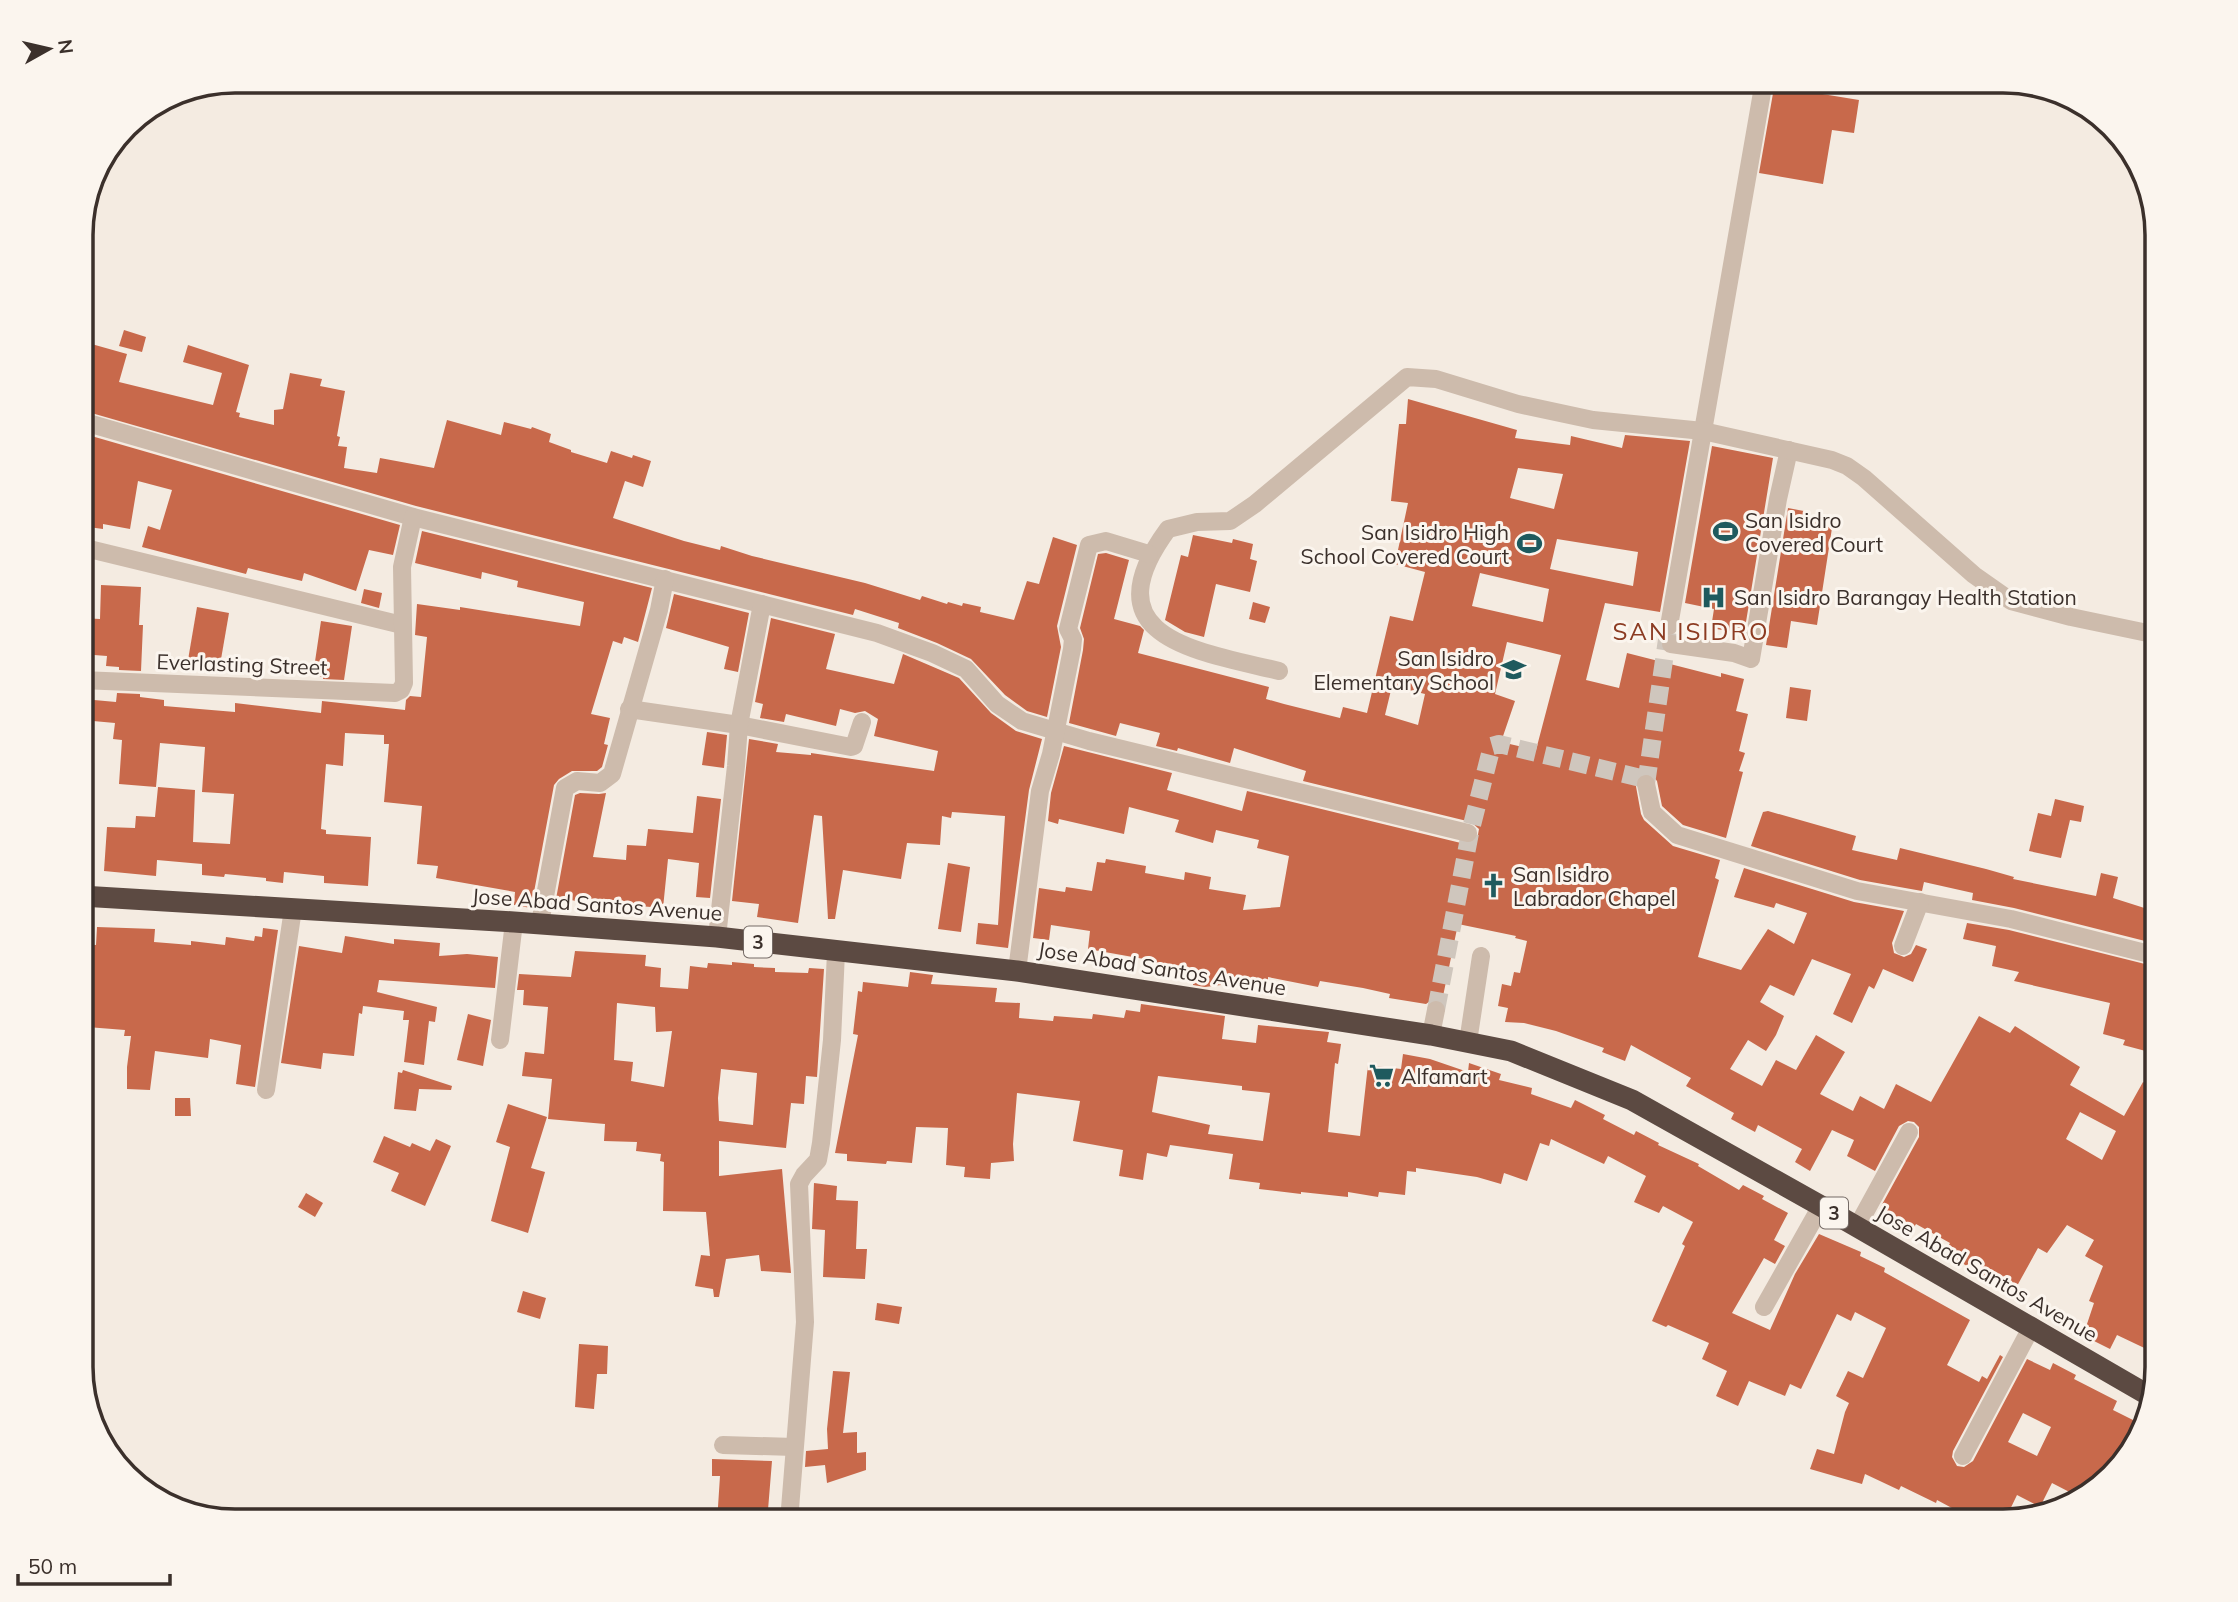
<svg xmlns="http://www.w3.org/2000/svg" width="2238" height="1602" font-family="Mulish,sans-serif">
<rect width="100%" height="100%" fill="#f4ebe1"/>
<g fill="#c8694b" fill-rule="evenodd">
<polygon points="1775,82 1811,87 1810,92 1859,100 1854,133 1832,130 1823,184 1759,173"/>
<polygon points="124,330 146,337 142,352 119,346"/>
<polygon points="88,343 127,354 119,382 213,405 222,373 183,362 188,345 249,365 236,412 240,413 239,417 274,425 274,410 283,409 290,373 322,379 320,386 345,391 337,436 340,437 338,446 347,447 344,468 377,473 380,458 434,468 447,420 501,435 504,422 531,429 532,427 551,434 549,442 571,450 571,452 607,463 611,451 632,458 633,455 651,461 643,487 625,481 613,518 684,541 720,550 721,546 752,556 865,583 920,600 922,596 947,604 948,602 962,606 963,603 981,607 980,612 1014,620 1027,581 1039,584 1053,537 1077,545 1057,626 1061,647 1047,717 1027,711 1005,695 971,659 937,643 898,628 899,623 855,609 853,615 416,506 81,410 81,368"/>
<path d="M1408 399 1517 430 1515 438 1570 445 1571 436 1622 448 1625 435 1690 441 1660 612 1605 603 1586 680 1619 688 1627 653 1721 677V673L1744 679 1736 711 1748 714 1739 751 1745 753 1739 771 1743 772 1726 838 1683 825 1662 806 1657 781 1650 773 1639 775 1635 781 1641 814 1644 820 1673 846 1720 860 1715 878 1719 880 1698 957 1741 970 1768 929 1794 944 1807 913 1776 903 1774 908 1734 897 1744 868 1854 902 1904 911 1892 943 1894 953 1904 957 1911 954 1916 945 1927 949 1913 982 1883 969 1874 989 1869 986 1852 1023 1833 1014 1851 974 1812 959 1794 996 1770 985 1760 1002 1784 1016 1776 1035 1766 1051 1748 1040 1730 1069 1762 1086 1776 1060 1796 1070 1816 1035 1845 1052 1820 1094 1853 1111 1860 1096 1884 1109 1896 1084 1931 1102 1979 1016 2010 1033 2015 1026 2080 1067 2070 1085 2124 1116 2143 1082 2157 1089V1354L2117 1335 2110 1349 2094 1341 2097 1335 2085 1330 2094 1303 2089 1301 2103 1266 2085 1256 2094 1240 2067 1225 2047 1253 2038 1248 2017 1286 1991 1271 1987 1278 1957 1260 1958 1257 1946 1250 1950 1243 1916 1224 1913 1229 1879 1210 1919 1137V1127L1914 1122 1908 1121 1899 1126 1875 1171 1847 1156 1854 1140 1832 1130 1810 1171 1795 1162 1802 1149 1758 1125 1755 1132 1731 1119 1734 1113 1686 1086 1691 1078 1631 1045 1625 1061 1602 1052 1604 1048 1556 1031 1524 1023 1505 1022 1508 1008 1498 1006 1502 984 1511 986 1514 972 1520 973 1527 941 1515 938 1516 936 1458 924 1442 1001 1433 999 1426 1004 1389 998 1390 994 1363 988 1320 981 1318 987 1268 977V981L1220 975 1221 985 1205 987 1193 985 1194 970 1144 962V959L1088 949 1090 931 1051 925 1049 940 1033 938 1039 888 1065 892 1066 887 1092 891 1097 862 1105 863 1106 859 1146 866 1145 873 1184 880 1185 872 1211 877 1209 889 1246 895 1243 910 1280 907 1289 856 1257 848 1259 840 1216 830 1213 843 1175 832 1179 820 1129 807 1124 834 1059 819 1058 824 1048 821 1051 793 1064 746 1172 773 1167 790 1242 811 1247 791 1465 844 1477 840 1479 829 1471 822 1303 781 1306 771 1234 748 1230 763 1178 748 1177 751 1156 746 1160 733 1120 723 1116 736 1069 723 1083 650 1084 639 1080 628 1098 554 1106 553 1129 560 1114 619 1140 626 1144 630 1138 653 1269 687 1266 699 1284 704 1340 718 1343 707 1367 713 1390 616 1413 621 1425 572 1395 564 1408 503 1391 501 1399 424H1406ZM1518 468 1563 474 1554 509 1510 498ZM1557 539 1638 552 1633 586 1550 569ZM1480 573 1549 589 1543 622 1472 606ZM1507 642 1561 655 1536 750 1501 742 1515 701 1495 694ZM1392 686 1425 694 1418 725 1385 715ZM2080 1112 2116 1131 2102 1160 2066 1139Z"/>
<polygon points="81,433 400,525 393,555 369,550 356,591 304,573 302,581 248,568 246,574 142,547 148,526 160,530 172,490 138,481 130,529 103,524 103,529 81,526 81,490 84,466 81,465"/>
<polygon points="1712,446 1773,458 1744,634 1711,628 1714,609 1685,603"/>
<polygon points="1788,508 1809,512 1808,520 1832,528 1817,625 1791,621 1787,648 1766,645"/>
<polygon points="422,531 652,588 638,642 624,637 622,644 613,641 591,714 610,718 604,744 608,745 602,767 597,771 572,771 559,779 554,785 531,908 514,905 515,892 436,878 438,866 417,864 422,806 384,802 389,744 384,744 384,735 345,733 343,766 326,764 321,829 326,830 326,834 371,837 368,886 324,883 324,876 284,872 283,883 266,881 266,878 225,874 224,877 202,875 202,864 157,860 156,876 104,871 107,827 135,828 136,816 155,817 158,787 195,790 193,842 230,844 234,794 202,792 205,747 160,743 156,787 119,784 122,740 113,739 115,723 93,721 94,700 116,702 117,693 140,694 140,697 164,700 164,706 235,712 235,703 321,713 322,701 405,710 406,700 410,696 421,697 427,637 415,635 417,604 460,610 460,607 580,626 584,602 517,587 518,581 482,572 481,579 415,563"/>
<polygon points="1193,535 1232,543 1233,539 1253,544 1250,559 1257,561 1250,592 1216,584 1204,637 1185,632 1165,620 1181,555 1188,557"/>
<polygon points="101,585 141,587 139,625 143,625 141,671 119,670 119,667 106,666 107,656 81,654 81,618 100,619"/>
<polygon points="364,589 382,593 379,608 361,603"/>
<polygon points="674,594 749,613 738,672 724,669 729,647 666,628"/>
<polygon points="1253,602 1270,607 1265,623 1249,619"/>
<polygon points="197,607 229,613 220,665 188,660"/>
<polygon points="771,618 835,634 826,669 894,684 903,654 959,678 991,713 1016,731 1042,739 1029,790 1008,948 976,944 978,923 998,925 1005,816 952,812 951,818 942,816 940,845 907,843 901,879 843,870 835,919 828,919 822,816 814,815 798,923 757,917 759,904 732,901 749,739 778,744 776,752 811,755 811,753 934,771 938,751 874,736 878,719 865,711 855,713 840,709 836,726 786,714 784,722 760,718 763,704 755,702"/>
<polygon points="321,621 352,626 344,680 323,679 323,677 313,675"/>
<polygon points="1790,687 1811,690 1807,721 1786,718"/>
<polygon points="707,732 727,735 724,768 702,765"/>
<polygon points="580,793 599,794 606,793 593,857 626,860 627,845 646,846 648,829 693,833 697,796 721,799 710,898 696,897 699,863 668,859 663,908 615,904 615,907 564,899 562,911 554,910 575,795"/>
<polygon points="2055,799 2084,806 2081,822 2070,820 2061,858 2029,851 2038,813 2051,816"/>
<polygon points="1768,811 1856,836 1852,850 1897,860 1900,848 1986,869 2014,877 2013,879 2096,896 2101,873 2118,877 2113,898 2157,912 2157,944 2014,908 1972,900 1973,893 1924,882 1922,891 1860,880 1751,846 1763,812"/>
<polygon points="948,863 970,867 961,932 938,929"/>
<polygon points="1967,923 2009,930 2157,967 2157,1054 2123,1045 2125,1040 2103,1034 2110,1003 2014,981 2019,972 1992,966 1996,946 1963,939"/>
<polygon points="97,927 155,929 154,942 191,945 191,941 225,945 226,937 254,941 255,936 262,937 263,928 278,930 255,1087 236,1084 241,1045 210,1039 208,1058 155,1051 150,1090 127,1089 127,1067 131,1036 124,1036 125,1030 87,1027 91,971 81,970 81,944 96,945"/>
<polygon points="345,936 394,944 394,939 440,943 439,956 467,954 498,957 495,988 379,980 377,992 437,1007 435,1022 429,1021 424,1065 404,1062 409,1020 403,1020 404,1011 363,1006 362,1014 359,1013 354,1056 323,1053 321,1069 281,1063 299,946 342,953"/>
<path d="M575 951 646 955 645 966 661 968 660 987 688 989 690 966 707 968 708 963 732 965V962L754 964V967L775 968V972L808 973 809 968 824 969 817 1077 806 1076 804 1104 791 1103 786 1148 719 1141V1176L782 1169 791 1273 761 1271 759 1255 726 1259 719 1297H714L713 1289 695 1286 701 1255 710 1256 706 1212 663 1211 664 1162 660 1161 661 1154 636 1151 637 1142 604 1141 605 1124 548 1119 552 1079 522 1076 525 1052 544 1054 548 1007 523 1005 524 990H517L519 974 571 977ZM617 1003 655 1007 656 1032 672 1031 664 1087 631 1081 633 1062 614 1060ZM721 1069 757 1073 753 1125 719 1121 718 1098Z"/>
<path d="M910 972 933 975 931 984 997 988 995 1002 1020 1003 1019 1018 1053 1021 1054 1016 1092 1019 1093 1014 1124 1018 1126 1010 1140 1012 1141 1004 1225 1016 1222 1039 1256 1043 1258 1025 1329 1032 1327 1042 1341 1044 1338 1064 1335 1063 1328 1132 1360 1136 1368 1065 1401 1069 1403 1054 1430 1059 1468 1072 1469 1063 1501 1074 1499 1080 1532 1088 1531 1094 1571 1108 1575 1100 1605 1115 1603 1119 1634 1135 1636 1131 1659 1143 1658 1145 1699 1164 1698 1166 1739 1190 1743 1185 1764 1196 1762 1199 1788 1213 1774 1240 1785 1246 1775 1264 1764 1258 1732 1313 1770 1330 1795 1274 1819 1234 1861 1252 1860 1256 1885 1268 1884 1272 1970 1320 1947 1365 1979 1382 1982 1376 1987 1379 2000 1355 2003 1357 1953 1451 1952 1457 1957 1466 1964 1467 1973 1461 2027 1359 2050 1370 2053 1363 2076 1375 2074 1379 2117 1401 2113 1410 2139 1423 2126 1461 2081 1498 2052 1483 2040 1507 2017 1495 2004 1522H1978L1937 1500 1936 1503 1901 1486 1899 1490 1865 1474 1862 1484 1810 1469 1817 1449 1834 1454 1845 1412 1849 1403 1836 1396 1848 1371 1863 1378 1886 1328 1855 1312 1851 1321 1837 1314 1801 1389 1790 1384 1785 1396 1749 1381 1738 1406 1716 1396 1727 1371 1702 1359 1709 1343 1668 1325 1666 1327 1652 1321 1685 1246 1682 1244 1693 1222 1663 1206 1659 1213 1634 1202 1646 1176 1608 1156 1604 1164 1551 1139 1549 1146 1540 1143 1527 1181 1504 1173 1501 1184 1477 1177 1416 1168V1172L1407 1171 1405 1195 1379 1192 1378 1197 1348 1192V1197L1301 1192V1194L1259 1189 1260 1183 1229 1179 1233 1154 1170 1145 1167 1157 1147 1153 1143 1180 1119 1176 1123 1150 1073 1141 1080 1101 1017 1093 1013 1144 1014 1161 991 1163 990 1179 964 1177 965 1167 946 1165 948 1128 916 1127 912 1163 887 1161 886 1164 847 1161V1154L835 1153 858 1035 853 1034 858 991 862 992 863 982 908 987ZM1158 1076 1242 1086V1090L1270 1093 1263 1141 1208 1134 1210 1125 1152 1112ZM2023 1413 2051 1427 2037 1456 2008 1442Z"/>
<polygon points="468,1014 491,1020 483,1066 457,1060"/>
<polygon points="403,1070 452,1086 451,1090 419,1089 416,1111 394,1109 398,1072 402,1073"/>
<polygon points="175,1098 190,1098 191,1116 175,1116"/>
<polygon points="508,1104 547,1117 531,1168 545,1172 528,1233 491,1221 510,1147 496,1142"/>
<polygon points="384,1136 410,1147 412,1143 430,1151 436,1139 451,1146 425,1206 391,1191 399,1173 373,1162"/>
<polygon points="814,1183 837,1186 836,1200 858,1201 856,1249 867,1249 865,1279 823,1277 825,1230 812,1229"/>
<polygon points="306,1193 323,1203 315,1217 298,1207"/>
<polygon points="523,1291 546,1298 540,1319 517,1312"/>
<polygon points="877,1303 902,1307 899,1324 875,1320"/>
<polygon points="579,1344 608,1346 607,1374 597,1374 594,1409 575,1407"/>
<polygon points="833,1371 850,1372 843,1433 857,1432 857,1453 866,1452 866,1470 827,1483 825,1465 805,1467 806,1451 828,1449 827,1429"/>
<polygon points="712,1459 772,1461 767,1522 717,1522 720,1476 712,1476"/>
</g>
<g fill="none" stroke-linecap="round" stroke-linejoin="round">
<g stroke="#cfc6bd" stroke-width="18" stroke-dasharray="18 9" stroke-linecap="butt">
<polyline points="1646,784 1669,626"/>
<polyline points="1436,1010 1470,833 1492,746 1499,744 1645,779"/>
</g>
<g stroke="#cdbbac" stroke-width="18">
<polyline points="81,421 413,517 877,633 932,653 966,669 997,704 1022,721 1089,741 1468,833"/>
<polyline points="81,547 402,625"/>
<polyline points="1669,626 1764,81"/>
<polyline points="1671,644 1734,653 1751,659 1778,499 1789,450"/>
<path d="M1279 671C1197 651 1088 638 1168 529L1197 522 1230 521 1255 504 1407 377 1436 379 1518 404 1593 420 1703 431 1832 460 1847 466 1864 478 1974 575 2011 601 2071 617 2157 635"/>
<polyline points="81,680 395,693 401,690 404,683 402,567 413,517"/>
<polyline points="629,709 739,725 851,747 854,746 862,722"/>
<polyline points="1646,784 1652,812 1677,835 1857,891 2011,919 2157,956"/>
<polyline points="540,923 565,788 577,781 600,783 612,774 659,610 665,579"/>
<polyline points="717,937 736,766 739,725 762,604"/>
<polyline points="1903,946 1920,902"/>
<polyline points="1017,971 1040,791 1051,754 1072,649 1073,639 1068,629 1089,545 1106,541 1149,554"/>
<polyline points="1431,1035 1436,1010"/>
<polyline points="500,1040 514,922"/>
<polyline points="1468,1042 1481,956"/>
<polyline points="266,1090 293,909"/>
<polyline points="1857,1227 1909,1132"/>
<polyline points="1764,1307 1821,1206"/>
<polyline points="723,1445 794,1447"/>
<polyline points="1963,1456 2032,1326"/>
<polyline points="789,1521 805,1322 799,1184 804,1175 818,1160 821,1143 832,1040 836,952"/>
</g>
<polyline stroke="#5c4a42" stroke-width="21" points="81,896 514,922 717,937 1017,971 1431,1035 1511,1051 1632,1100 1821,1206 2148,1395"/>
</g>
<defs>
<symbol id="stadium-bare" viewBox="-9 -9 18 18"><path d="M0-5a6.5 5 0 1 0 0 10a6.5 5 0 1 0 0-10ZM-3.5-1.8h7v3.6h-7Z" fill="#1f5a5e" stroke="#fbf5ee" stroke-width="2.5" paint-order="stroke"/></symbol>
<symbol id="hospital-bare" viewBox="-9 -9 18 18"><path d="M-5-5h3v3.5h4V-5h3V5h-3V1.5h-4V5h-3Z" fill="#1f5a5e" stroke="#fbf5ee" stroke-width="2.5" paint-order="stroke"/></symbol>
<symbol id="school-bare" viewBox="-9 -9 18 18"><path d="M0-5L7-2L0 1L-7-2ZM-4 1L0 2.5L4 1V4Q0 6-4 4Z" fill="#1f5a5e" stroke="#fbf5ee" stroke-width="2.5" paint-order="stroke"/></symbol>
<symbol id="church-bare" viewBox="-9 -9 18 18"><path d="M-1.2-6h2.4v3.5h3.3v2.4h-3.3V6h-2.4V-.1h-3.3v-2.4h3.3Z" fill="#1f5a5e" stroke="#fbf5ee" stroke-width="2.5" paint-order="stroke"/></symbol>
<symbol id="supermarket-bare" viewBox="-9 -9 18 18"><path d="M-6-5.5h2.5l.6 2H6L4.5 2H-2.5L-4.4-4H-6ZM-1.5 3.2a1.3 1.3 0 1 0 .1 0ZM3 3.2a1.3 1.3 0 1 0 .1 0Z" fill="#1f5a5e" stroke="#fbf5ee" stroke-width="2.5" paint-order="stroke"/></symbol>
</defs>
<g fill-rule="evenodd">
<use href="#stadium-bare" x="1708" y="514" width="35" height="35"/>
<use href="#stadium-bare" x="1512" y="526" width="35" height="35"/>
<use href="#hospital-bare" x="1696" y="580" width="35" height="35"/>
<use href="#school-bare" x="1496" y="652" width="35" height="35"/>
<use href="#church-bare" x="1476" y="868" width="35" height="35"/>
<use href="#supermarket-bare" x="1364" y="1058" width="35" height="35"/>
</g>
<g text-anchor="middle" dominant-baseline="central" stroke-width="6" stroke-linejoin="round" paint-order="stroke">
<g fill="#fbf5ee" stroke="#756b66" stroke-width="2">
<rect x="744" y="926.5" width="28" height="31" rx="5"/>
<rect x="1820" y="1197.5" width="28" height="31" rx="5"/>
</g>
<g font-size="19" font-weight="bold" fill="#3b302b">
<text x="758" y="942">3</text>
<text x="1834" y="1213">3</text>
</g>
<g font-size="21" fill="#3b302b" stroke="#fbf5ee" text-anchor="start">
<text x="1745" y="520">San Isidro<tspan x="1745" dy="24">Covered Court</tspan></text>
<text x="1509" y="532" text-anchor="end">San Isidro High<tspan x="1509" dy="24">School Covered Court</tspan></text>
<text x="1734" y="597">San Isidro Barangay Health Station</text>
<text x="1494" y="658" text-anchor="end">San Isidro<tspan x="1494" dy="24">Elementary School</tspan></text>
<text x="1513" y="874">San Isidro<tspan x="1513" dy="24">Labrador Chapel</tspan></text>
<text x="1401" y="1076">Alfamart</text>
</g>
<g font-size="21" fill="#3b302b" stroke="#fbf5ee">
<text transform="translate(242 664) rotate(2)">Everlasting Street</text>
<text transform="translate(597 904) rotate(4)">Jose Abad Santos Avenue</text>
<text transform="translate(1162 968) rotate(9)">Jose Abad Santos Avenue</text>
<text transform="translate(1987 1273) rotate(30)">Jose Abad Santos Avenue</text>
</g>
<g font-size="24" letter-spacing="2" fill="#8c3b22" stroke="#fbf5ee">
<text x="1691" y="631">SAN ISIDRO</text>
</g>
</g>
<path d="M0 0H2238V1602H0ZM235 93H2003A142 142 0 0 1 2145 235V1367A142 142 0 0 1 2003 1509H235A142 142 0 0 1 93 1367V235A142 142 0 0 1 235 93Z" fill="#fbf5ee" fill-rule="evenodd"/>
<path fill="none" stroke="#3b302b" stroke-width="3.5" d="M235 93H2003A142 142 0 0 1 2145 235V1367A142 142 0 0 1 2003 1509H235A142 142 0 0 1 93 1367V235A142 142 0 0 1 235 93Z"/>
<g transform="translate(49 49) rotate(82)" stroke="#fbf5ee" stroke-width="5" paint-order="stroke">
<path d="M0-5L12 26L0 18L-12 26Z" fill="#3b302b"/>
<text y="-10" font-size="19" font-weight="bold" text-anchor="middle" fill="#3b302b">N</text>
</g>
<path d="M18 1574v10h152v-10" fill="none" stroke="#3b302b" stroke-width="3.5"/>
<text x="28" y="1574" font-size="21" fill="#3b302b" stroke="#fbf5ee" stroke-width="5" paint-order="stroke">50 m</text>
</svg>
